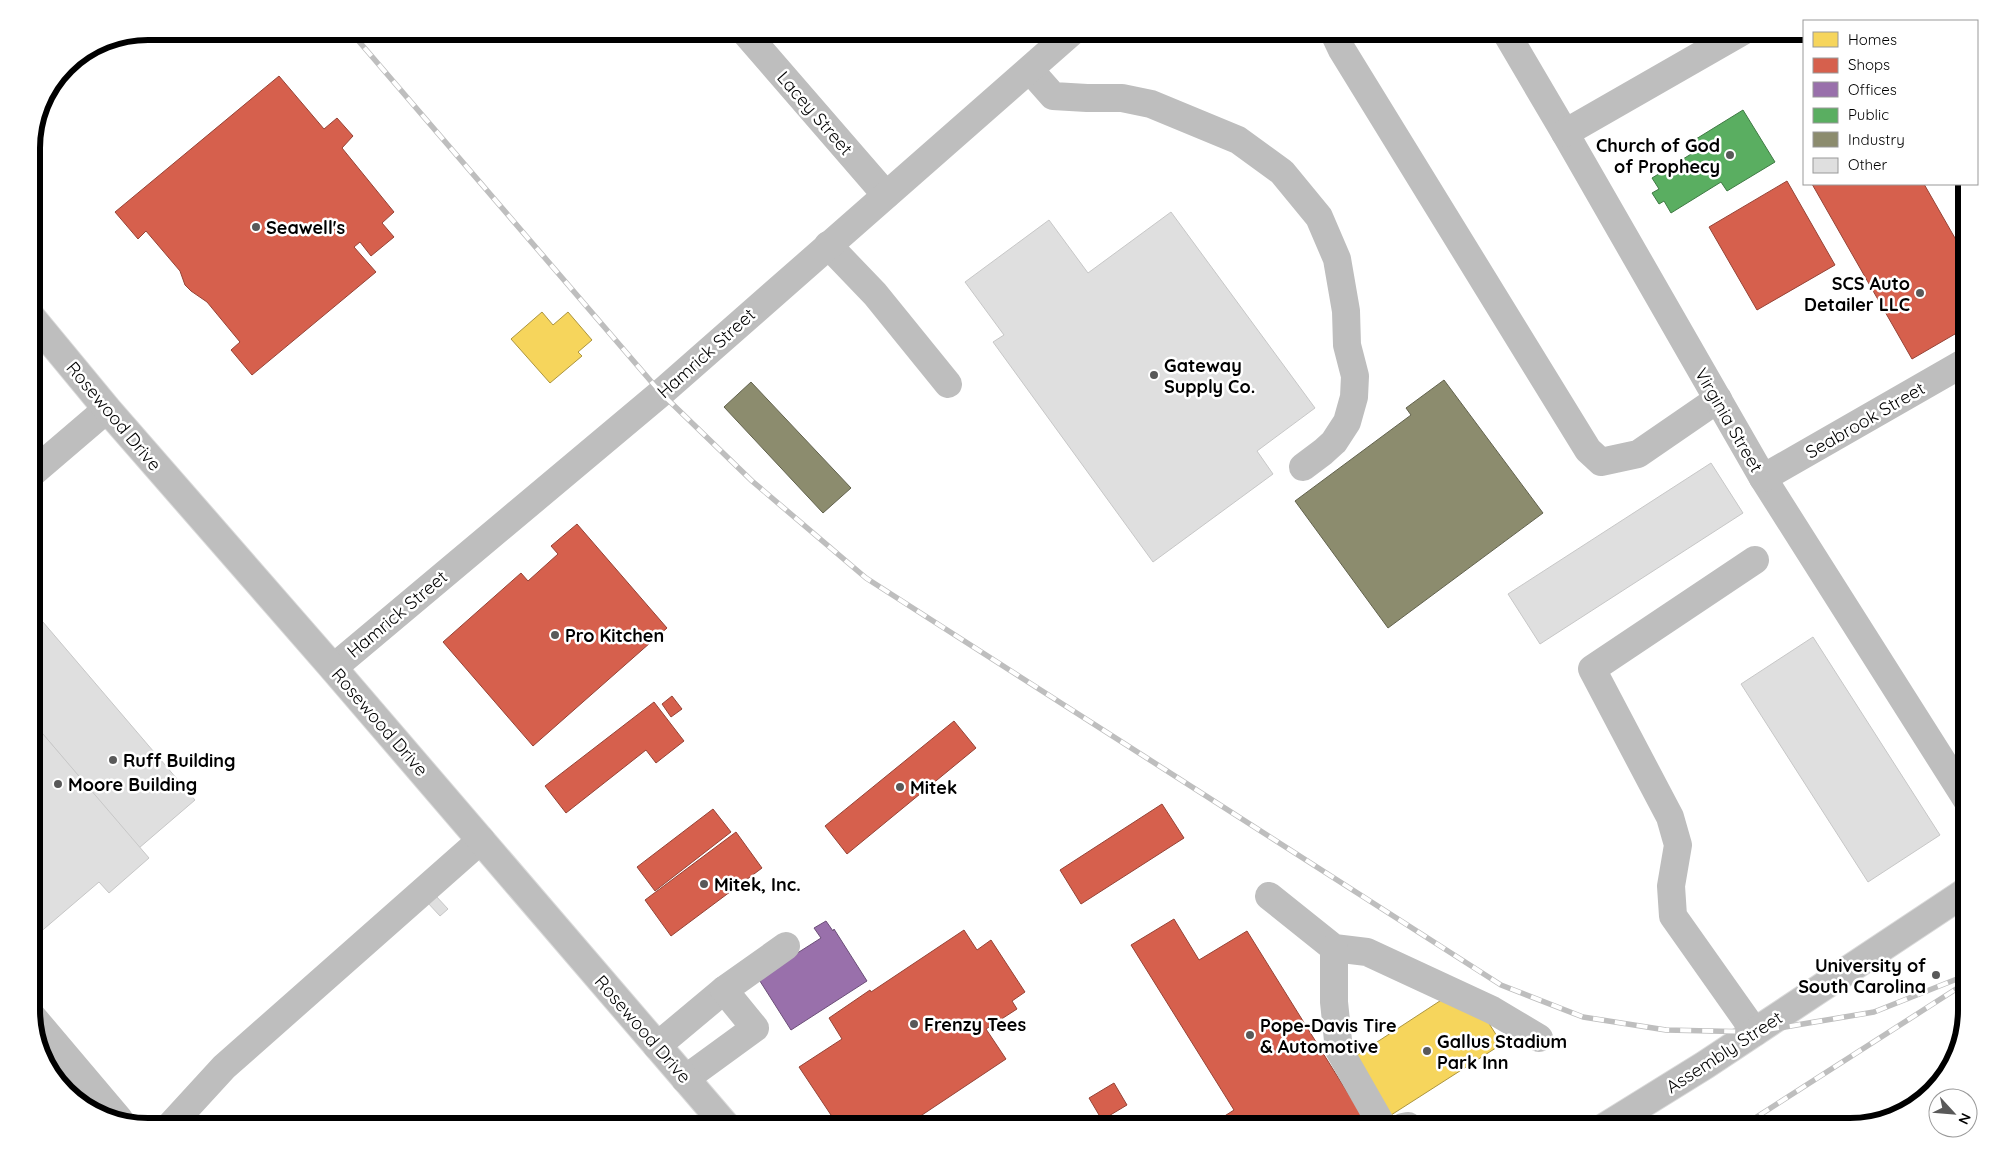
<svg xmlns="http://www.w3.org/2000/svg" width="1998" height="1158" font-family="Quicksand,sans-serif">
<rect width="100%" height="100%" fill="#fff"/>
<g fill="#f6d55c" stroke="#ac9540">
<polygon points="542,312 553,325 568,312 592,340 578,352 582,356 550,383 511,339"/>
<polygon points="1446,997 1483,1014 1502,1044 1388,1117 1351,1059"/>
</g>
<g fill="#d6604d" stroke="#964336">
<polygon points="279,76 324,129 337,118 353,136 342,148 394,212 382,223 394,237 371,256 360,242 354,247 376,272 252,375 231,350 240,342 207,302 191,291 185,285 180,271 146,231 138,239 115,212"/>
<polygon points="1787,181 1835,265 1757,310 1709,227"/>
<polygon points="1812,184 1924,184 1967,259 1967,327 1912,359"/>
<polygon points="577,524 667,628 533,746 443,642 521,573 528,581 558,554 551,546"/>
<polygon points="672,696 682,709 671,717 662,704"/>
<polygon points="654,702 684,741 656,763 646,750 566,813 545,786"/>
<polygon points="954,721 976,748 847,854 825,826"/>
<polygon points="1162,804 1184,838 1081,904 1060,870"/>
<polygon points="713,809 731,832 655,891 637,867"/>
<polygon points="736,832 762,868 671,936 645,900"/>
<polygon points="1174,919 1199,960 1247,931 1369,1127 1230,1127 1223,1117 1234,1110 1131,945"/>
<polygon points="964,930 977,950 991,940 1025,992 1012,1001 1017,1009 986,1029 1006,1059 904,1127 892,1127 887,1118 874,1127 839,1127 799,1067 842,1039 829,1018 870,990 871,992"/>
<polygon points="1114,1083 1127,1105 1102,1120 1089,1098"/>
</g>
<polygon fill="#9970ab" stroke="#6b4e78" points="826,921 833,931 834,929 867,981 791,1030 758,978 821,938 814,928"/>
<polygon fill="#5aae61" stroke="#3f7a44" points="1743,110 1775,162 1727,191 1721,182 1671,213 1664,201 1659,204 1652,193 1659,189 1652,178 1701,148 1696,139"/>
<g fill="#8c8c6e" stroke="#62624d">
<polygon points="1444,380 1543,513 1388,628 1295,501 1411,415 1406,408"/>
<polygon points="751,382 851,488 823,513 724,407"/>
</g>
<g fill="#dfdfdf" stroke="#c7c7c7">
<polygon points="1171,212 1315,408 1257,451 1273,474 1153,562 993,342 1004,335 965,282 1049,220 1088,273"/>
<polygon points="1711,463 1743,513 1540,644 1508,594"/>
<polygon points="31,608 195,800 139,848 31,720"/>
<polygon points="1813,637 1940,835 1868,882 1741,684"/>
<polygon points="31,720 149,858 109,893 99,882 31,940"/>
<polygon points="435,895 448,909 440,916 427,902"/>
</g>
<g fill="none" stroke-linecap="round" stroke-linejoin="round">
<defs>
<g id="major">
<polyline points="31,317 107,409 333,668 727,1127"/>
<polyline points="1605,1127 1705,1065 1967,891"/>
</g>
</defs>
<use href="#major" stroke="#dbdbdb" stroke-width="30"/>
<g stroke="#bebebe" stroke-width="28">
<polyline points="744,31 886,195"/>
<polyline points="1333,31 1342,50 1588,450 1601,462 1638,454 1718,399"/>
<polyline points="1505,31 1565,133 1763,478 1967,800"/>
<polyline points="1030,70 1053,96 1087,98 1122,98 1151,104 1238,140 1282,172 1319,217 1337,259 1346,311 1347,345 1355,376 1354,397 1347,422 1334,442 1323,452 1303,467"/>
<polyline points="1565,133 1743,31"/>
<polyline points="828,245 875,294 948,384"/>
<polyline points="31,474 107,409"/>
<polyline points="1763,478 1967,361"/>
<polyline points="1755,560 1592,669 1670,817 1678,845 1671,886 1673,916 1755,1032"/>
<polyline points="333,668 661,393 1073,31"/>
<polyline points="1269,896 1334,948 1367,952 1492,1010 1539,1038"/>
<polyline points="1334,948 1334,1002 1339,1050 1383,1127"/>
<polyline points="31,1015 119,1119"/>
<polyline points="657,1046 724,990"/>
<polyline points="685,1079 755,1028 724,990 786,946"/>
<polyline points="169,1127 224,1067 481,840"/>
<polyline points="1403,1127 1408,1126"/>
</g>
<use href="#major" stroke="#bebebe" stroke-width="28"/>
<defs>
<g id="rail">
<polyline points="350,31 661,393 752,481 866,578 1501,985 1583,1017 1666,1030 1755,1032 1874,1012 1967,975"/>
<polyline points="1741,1127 1967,982"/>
</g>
</defs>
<use href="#rail" stroke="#bebebe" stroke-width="5.5"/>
<use href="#rail" stroke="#fff" stroke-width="4" stroke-dasharray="11" stroke-linecap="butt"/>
</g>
<g fill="#595959" stroke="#fff" stroke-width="2">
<circle cx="1730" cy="155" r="5"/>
<circle cx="256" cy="227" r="5"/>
<circle cx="1920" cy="293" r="5"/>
<circle cx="1154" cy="375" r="5"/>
<circle cx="555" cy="635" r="5"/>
<circle cx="113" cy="760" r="5"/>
<circle cx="58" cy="784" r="5"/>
<circle cx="900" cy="787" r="5"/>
<circle cx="704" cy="884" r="5"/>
<circle cx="1936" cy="975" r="5"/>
<circle cx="914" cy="1024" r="5"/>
<circle cx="1250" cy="1035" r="5"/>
<circle cx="1427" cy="1051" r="5"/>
</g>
<g text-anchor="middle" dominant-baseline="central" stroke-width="5" stroke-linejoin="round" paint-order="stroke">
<g font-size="18" fill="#000" stroke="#fff">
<text transform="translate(815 113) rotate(49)">Lacey Street</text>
<text transform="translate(706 353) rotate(-42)">Hamrick Street</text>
<text transform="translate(114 416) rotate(50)">Rosewood Drive</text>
<text transform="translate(1729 420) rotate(60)">Virginia Street</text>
<text transform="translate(1865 420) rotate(-30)">Seabrook Street</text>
<text transform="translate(397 614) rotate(-40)">Hamrick Street</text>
<text transform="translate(380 722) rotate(49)">Rosewood Drive</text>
<text transform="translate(643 1029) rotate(49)">Rosewood Drive</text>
<text transform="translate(1724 1052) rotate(-33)">Assembly Street</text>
</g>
<g font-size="18" font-weight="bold" fill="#000" stroke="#fff" text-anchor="start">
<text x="1720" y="145" text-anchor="end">Church of God<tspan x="1720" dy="21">of Prophecy</tspan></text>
<text x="266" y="227">Seawell's</text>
<text x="1910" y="283" text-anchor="end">SCS Auto<tspan x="1910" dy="21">Detailer LLC</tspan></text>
<text x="1164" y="365">Gateway<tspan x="1164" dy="21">Supply Co.</tspan></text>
<text x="565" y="635">Pro Kitchen</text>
<text x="123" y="760">Ruff Building</text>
<text x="68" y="784">Moore Building</text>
<text x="910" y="787">Mitek</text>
<text x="714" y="884">Mitek, Inc.</text>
<text x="1926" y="965" text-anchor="end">University of<tspan x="1926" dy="21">South Carolina</tspan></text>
<text x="924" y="1024">Frenzy Tees</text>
<text x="1260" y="1025">Pope-Davis Tire<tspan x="1260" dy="21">&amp; Automotive</tspan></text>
<text x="1437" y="1041">Gallus Stadium<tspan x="1437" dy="21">Park Inn</tspan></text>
</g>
</g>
<path d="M0 0H1998V1158H0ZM148 40H1850A108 108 0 0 1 1958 148V1010A108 108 0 0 1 1850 1118H148A108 108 0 0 1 40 1010V148A108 108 0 0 1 148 40Z" fill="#fff" fill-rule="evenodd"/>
<path fill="none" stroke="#000" stroke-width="6" d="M148 40H1850A108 108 0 0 1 1958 148V1010A108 108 0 0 1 1850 1118H148A108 108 0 0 1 40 1010V148A108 108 0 0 1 148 40Z"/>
<rect x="1803" y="20" width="175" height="165" fill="#ffffff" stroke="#999999"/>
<rect x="1813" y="32" width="25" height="15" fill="#f6d55c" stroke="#999999"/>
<text x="1848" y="45" font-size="15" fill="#000000">Homes</text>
<rect x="1813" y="58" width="25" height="15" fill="#d6604d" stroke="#999999"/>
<text x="1848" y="70" font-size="15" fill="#000000">Shops</text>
<rect x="1813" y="82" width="25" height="15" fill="#9970ab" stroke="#999999"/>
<text x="1848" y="95" font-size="15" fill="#000000">Offices</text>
<rect x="1813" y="108" width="25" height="15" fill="#5aae61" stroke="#999999"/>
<text x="1848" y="120" font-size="15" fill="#000000">Public</text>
<rect x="1813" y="132" width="25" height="15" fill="#8c8c6e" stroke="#999999"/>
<text x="1848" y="145" font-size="15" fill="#000000">Industry</text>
<rect x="1813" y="158" width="25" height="15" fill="#dfdfdf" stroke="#999999"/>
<text x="1848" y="170" font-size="15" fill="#000000">Other</text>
<g transform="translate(1953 1113) rotate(116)"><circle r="24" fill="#ffffff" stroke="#999999"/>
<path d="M0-4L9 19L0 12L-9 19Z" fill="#595959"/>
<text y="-8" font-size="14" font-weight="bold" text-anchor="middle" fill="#000000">N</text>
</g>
</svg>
